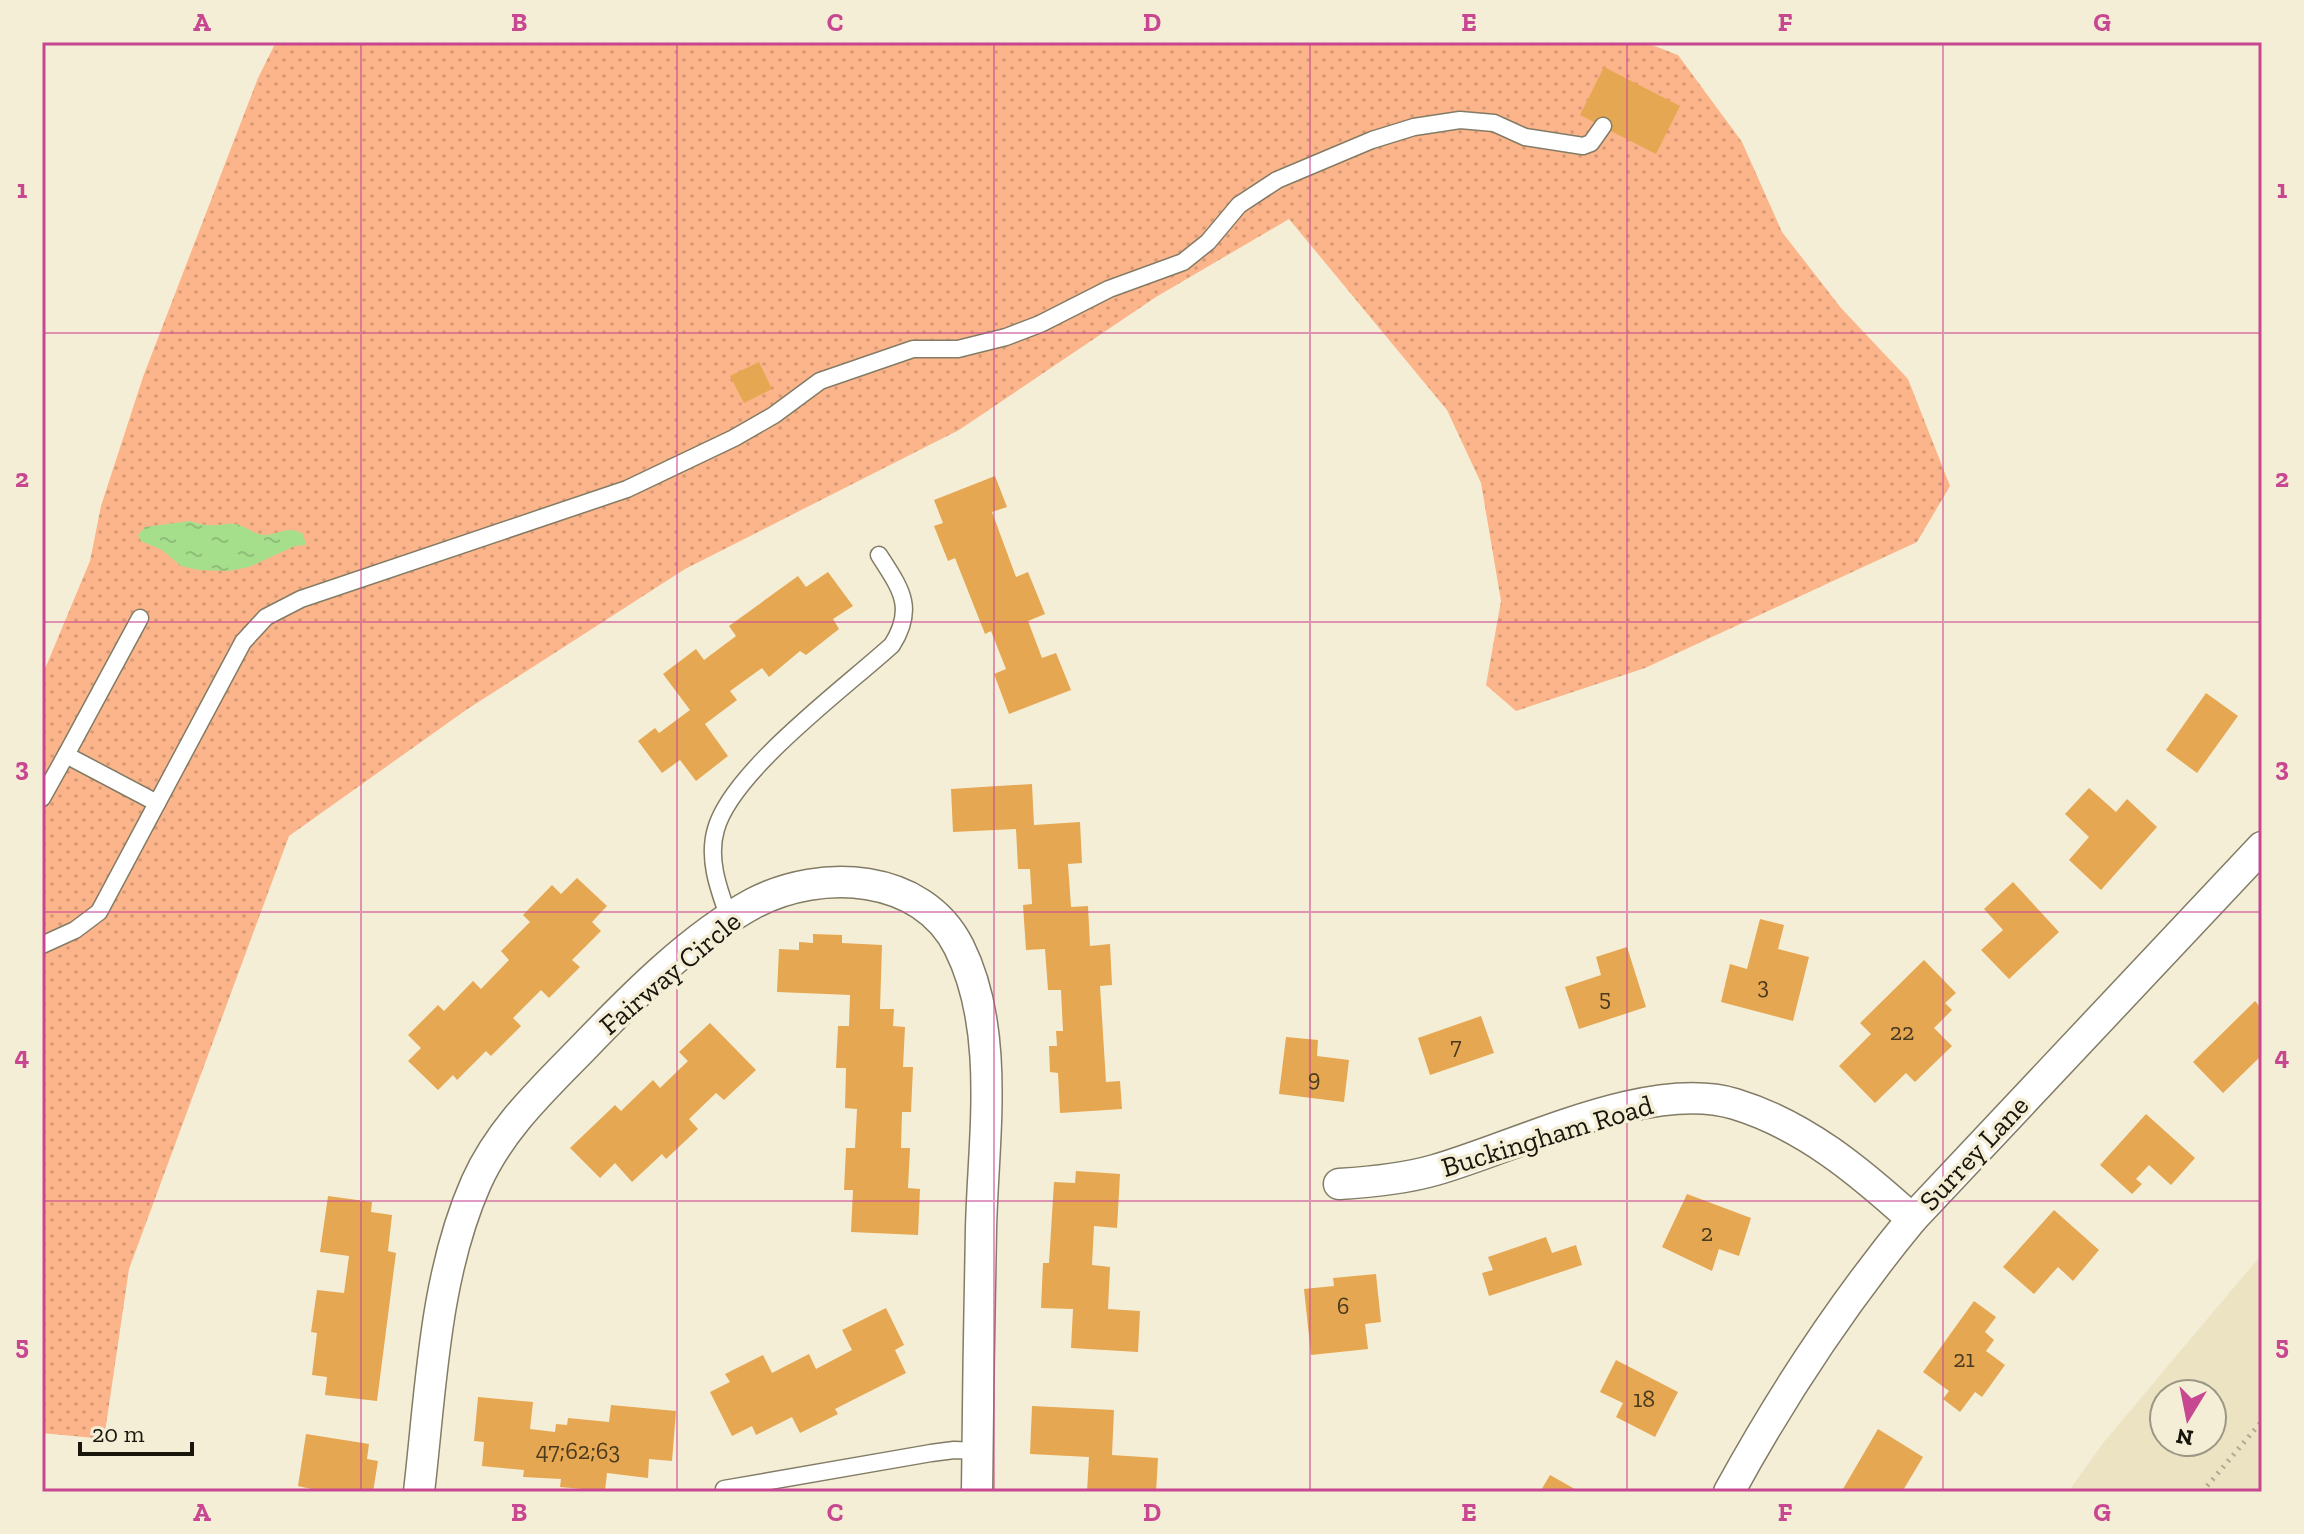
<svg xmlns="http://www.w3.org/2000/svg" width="2304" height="1534" font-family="'Zilla Slab',serif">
<defs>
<pattern id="grass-dots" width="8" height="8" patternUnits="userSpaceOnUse" patternTransform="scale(2)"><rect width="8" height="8" fill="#fcb48a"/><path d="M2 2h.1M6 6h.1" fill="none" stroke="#d79a76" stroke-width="1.8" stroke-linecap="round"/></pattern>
<pattern id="water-ripples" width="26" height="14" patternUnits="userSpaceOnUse" patternTransform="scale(2)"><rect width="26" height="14" fill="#a6df8c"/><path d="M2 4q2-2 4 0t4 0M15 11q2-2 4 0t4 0" fill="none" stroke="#8ebe78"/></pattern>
</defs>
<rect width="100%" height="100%" fill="#f5eed6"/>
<path fill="#ece3c3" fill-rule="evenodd" d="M2262 1254V1492H2068L2104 1442ZM2164 1394H2212V1442H2164Z"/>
<polygon fill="url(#grass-dots)" points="276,42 1644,42 1678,55 1742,142 1782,232 1841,308 1908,379 1950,486 1917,542 1645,668 1516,711 1486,685 1501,601 1481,483 1447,410 1289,219 1156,297 959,430 685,569 466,710 289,836 129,1269 104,1439 42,1433 42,676 90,561 101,506 143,377 258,78"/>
<path fill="url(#water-ripples)" d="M190 521C196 523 203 525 210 525 220 526 231 521 242 526 250 529 255 535 266 535 280 534 288 525 303 534L306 545 295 546 249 567 229 571 198 570 181 566 162 550 141 541 138 535 145 527Z"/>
<g fill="#e5a752">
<polygon points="1604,67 1680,106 1656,154 1580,115"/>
<polygon points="759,362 772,389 744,403 730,376"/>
<polygon points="995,476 1007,507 992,512 1016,577 1028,572 1045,614 1028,621 1042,658 1056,653 1071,690 1009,714 994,674 1006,669 991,631 985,634 955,558 948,561 934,526 943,523 934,500"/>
<polygon points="828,572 853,606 833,619 839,629 806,655 800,651 769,677 762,668 730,691 737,700 705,724 728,756 696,781 680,760 662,773 638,741 655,728 659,733 690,710 663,674 696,649 704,660 736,636 729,626 798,576 806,587"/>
<polygon points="2206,693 2238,716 2197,773 2166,750"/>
<polygon points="1032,784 1034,825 1080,822 1082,863 1068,864 1071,907 1088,906 1090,946 1110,944 1112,985 1100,986 1106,1082 1120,1081 1122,1109 1060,1113 1058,1073 1050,1072 1049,1046 1057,1046 1056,1031 1063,1031 1061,990 1048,990 1045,949 1026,950 1023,905 1032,904 1030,869 1018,869 1016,829 953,832 951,789"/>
<polygon points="2089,788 2116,812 2127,799 2157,827 2101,890 2069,860 2089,837 2065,814"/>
<polygon points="577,878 607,906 592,922 601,931 572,960 580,967 549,998 541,990 513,1018 521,1026 491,1056 486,1051 457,1080 453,1075 438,1090 408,1061 421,1048 408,1035 438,1005 444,1011 473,981 481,989 509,960 501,951 530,922 523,915 552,885 561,894"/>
<polygon points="2013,882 2059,932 2009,979 1981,950 2003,930 1984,909"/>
<polygon points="1760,919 1784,925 1778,949 1809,957 1793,1021 1721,1002 1730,964 1747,969"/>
<polygon points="813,934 842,935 842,943 882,945 880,1009 894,1009 893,1026 905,1027 903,1067 913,1067 911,1112 902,1112 901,1148 910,1148 908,1188 920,1189 918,1235 851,1232 853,1190 844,1190 846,1148 855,1148 857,1109 845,1108 846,1068 836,1068 838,1026 849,1026 850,995 777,992 779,949 799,950 799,942 813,943"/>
<polygon points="1627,947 1646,1007 1579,1029 1565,987 1601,975 1596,957"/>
<polygon points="1924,960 1956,993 1945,1003 1952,1010 1934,1028 1952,1046 1915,1082 1906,1073 1875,1103 1839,1066 1871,1034 1860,1023"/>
<polygon points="2255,1001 2262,1009 2262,1055 2223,1093 2193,1062"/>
<polygon points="1481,1016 1494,1053 1430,1075 1418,1038"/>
<polygon points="710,1023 756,1070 724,1100 716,1093 689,1119 698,1129 666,1159 662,1154 632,1182 615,1163 600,1178 570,1148 615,1105 621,1111 653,1080 660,1088 688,1061 679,1052"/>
<polygon points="1286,1037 1318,1040 1317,1056 1349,1060 1344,1102 1279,1094"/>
<polygon points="2146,1114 2195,1158 2171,1185 2149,1165 2136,1179 2142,1184 2132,1194 2100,1165"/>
<polygon points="1076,1171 1120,1174 1117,1228 1094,1226 1092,1265 1110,1267 1108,1309 1140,1311 1138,1352 1071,1348 1073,1309 1041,1308 1043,1263 1049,1263 1054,1182 1075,1183"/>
<polygon points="1687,1194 1751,1218 1739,1256 1719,1249 1712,1271 1662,1247"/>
<polygon points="328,1196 372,1202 371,1212 392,1215 388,1251 396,1253 377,1401 325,1395 327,1377 312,1375 317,1333 311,1332 317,1290 344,1293 349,1256 320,1252"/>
<polygon points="2054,1210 2099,1250 2073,1281 2058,1267 2034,1294 2003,1267"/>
<polygon points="1546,1237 1552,1253 1576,1245 1582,1265 1489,1296 1482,1273 1493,1270 1488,1257"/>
<polygon points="1376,1274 1381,1322 1365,1324 1368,1349 1311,1355 1304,1289 1334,1286 1333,1278"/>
<polygon points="1974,1301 1996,1317 1985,1332 1994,1340 1986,1351 2005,1365 1982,1397 1975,1392 1960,1412 1943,1399 1949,1391 1923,1372"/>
<polygon points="886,1308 904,1345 895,1350 906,1373 835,1409 838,1414 800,1433 792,1417 756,1435 752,1426 732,1436 710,1392 730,1382 725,1374 763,1355 772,1373 809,1354 816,1369 852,1350 842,1330"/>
<polygon points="1616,1360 1678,1392 1655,1437 1616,1417 1623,1403 1600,1392"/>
<polygon points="478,1397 533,1402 530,1429 555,1432 556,1424 567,1425 568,1418 609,1422 611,1405 676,1411 672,1461 649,1459 648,1478 607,1473 605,1491 560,1487 561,1479 523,1477 524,1470 482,1466 484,1442 474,1441"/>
<polygon points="1032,1406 1114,1410 1112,1455 1158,1458 1156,1492 1087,1492 1089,1457 1030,1454"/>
<polygon points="1878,1429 1923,1457 1902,1492 1848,1492 1843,1489"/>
<polygon points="306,1434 369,1444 367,1459 378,1461 373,1492 325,1492 298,1486"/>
<polygon points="1550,1475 1580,1492 1540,1492"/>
</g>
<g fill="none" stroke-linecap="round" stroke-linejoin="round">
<defs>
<g id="service">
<polyline points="66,755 140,618"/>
<polyline points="42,798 66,755 157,803"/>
<path d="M729 918C719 890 707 859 716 829 732 771 846 687 892 645 916 607 900 588 879 555"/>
<polyline points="42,945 75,930 99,912 243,642 266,617 301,599 627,489 734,438 774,415 820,381 913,349 958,349 1006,337 1040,324 1109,289 1183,262 1208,242 1239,205 1277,180 1372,140 1414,127 1460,120 1494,123 1525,137 1583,146 1591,143 1603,126"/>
<polyline points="724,1489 931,1453 954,1450 978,1451"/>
</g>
<g id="minor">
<path d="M1339 1184C1372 1182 1404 1179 1435 1170 1519 1146 1650 1078 1735 1104 1804 1125 1859 1171 1912 1219"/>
<path d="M419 1492C431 1390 434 1278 476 1183 500 1129 542 1090 583 1048 632 997 691 937 754 903 821 868 922 873 959 947 1001 1031 983 1139 981 1229 979 1317 978 1404 977 1492"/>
<path d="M1729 1492C1782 1395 1842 1304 1912 1219L2262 847"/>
</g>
</defs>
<use href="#service" stroke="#827c66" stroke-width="19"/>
<use href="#minor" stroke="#827c66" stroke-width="33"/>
<polyline stroke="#afaa96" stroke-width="5" stroke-dasharray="2 6" stroke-linecap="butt" points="2202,1492 2262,1421"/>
<use href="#service" stroke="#fff" stroke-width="16"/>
<use href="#minor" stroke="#fff" stroke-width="30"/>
</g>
<path fill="none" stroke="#c84791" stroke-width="2" stroke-opacity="0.55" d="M361 42V1492M677 42V1492M994 42V1492M1310 42V1492M1627 42V1492M1943 42V1492M42 333H2262M42 622H2262M42 912H2262M42 1201H2262"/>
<g text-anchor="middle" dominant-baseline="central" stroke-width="7" stroke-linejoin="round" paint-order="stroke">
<g font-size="24" fill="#4a3a1e">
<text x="1763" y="985">3</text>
<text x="1605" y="997">5</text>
<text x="1902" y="1031">22</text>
<text x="1456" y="1045">7</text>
<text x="1314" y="1077">9</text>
<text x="1707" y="1232">2</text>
<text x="1343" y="1305">6</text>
<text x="1964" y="1358">21</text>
<text x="1644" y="1398">18</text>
<text x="578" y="1450">47;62;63</text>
</g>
<g font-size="28" fill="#17150c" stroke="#f5eed6">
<text transform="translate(670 973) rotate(-40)">Fairway Circle</text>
<text transform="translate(1547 1136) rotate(-17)">Buckingham Road</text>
<text transform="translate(1974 1153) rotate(-47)">Surrey Lane</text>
</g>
</g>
<rect width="2304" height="1534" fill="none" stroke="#f5eed6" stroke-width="88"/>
<g transform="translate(2188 1418) rotate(190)"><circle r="38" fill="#f5eed6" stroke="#9c9785" stroke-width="2"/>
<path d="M0-6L14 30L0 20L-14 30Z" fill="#c84791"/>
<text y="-12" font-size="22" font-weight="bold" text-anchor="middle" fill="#17150c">N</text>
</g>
<path d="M80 1442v12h112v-12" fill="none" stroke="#17150c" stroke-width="4"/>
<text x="92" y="1442" font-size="24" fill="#17150c" stroke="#f5eed6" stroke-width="6" paint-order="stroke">20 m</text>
<rect x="44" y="44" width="2216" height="1446" fill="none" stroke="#c84791" stroke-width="3"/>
<g font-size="26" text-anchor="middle" font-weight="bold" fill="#c84791">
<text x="202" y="31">A</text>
<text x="519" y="31">B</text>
<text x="835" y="31">C</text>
<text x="1152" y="31">D</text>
<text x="1469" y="31">E</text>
<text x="1785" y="31">F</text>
<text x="2102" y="31">G</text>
<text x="22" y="198">1</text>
<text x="2282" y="198">1</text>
<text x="22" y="487">2</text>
<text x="2282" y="487">2</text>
<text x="22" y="776">3</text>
<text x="2282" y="776">3</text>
<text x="22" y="1065">4</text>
<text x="2282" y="1065">4</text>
<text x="22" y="1354">5</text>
<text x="2282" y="1354">5</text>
<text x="202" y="1521">A</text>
<text x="519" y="1521">B</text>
<text x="835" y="1521">C</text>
<text x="1152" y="1521">D</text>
<text x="1469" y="1521">E</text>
<text x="1785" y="1521">F</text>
<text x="2102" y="1521">G</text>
</g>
</svg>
